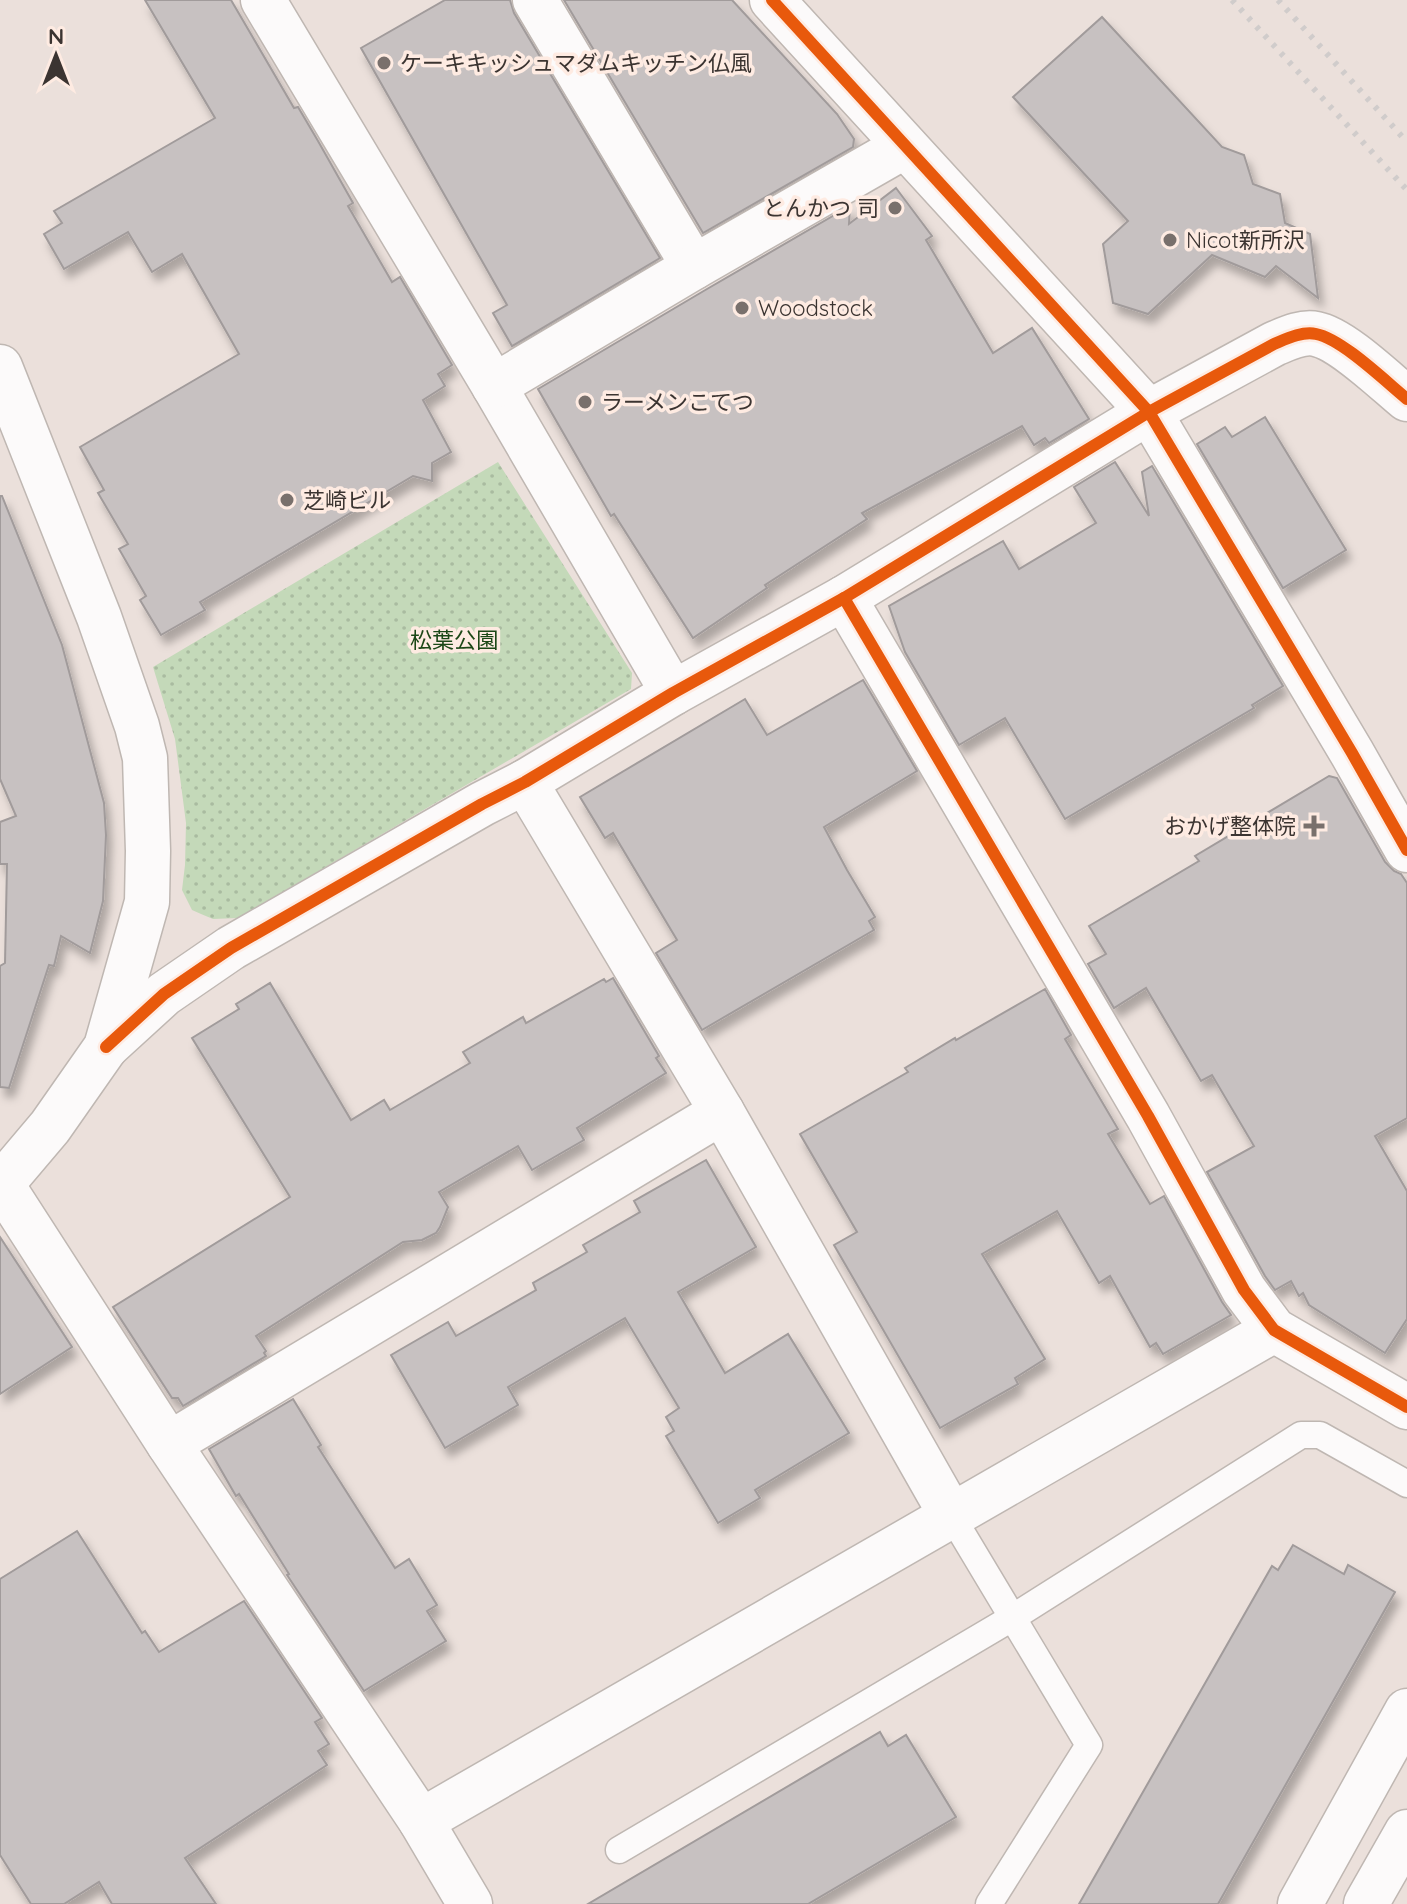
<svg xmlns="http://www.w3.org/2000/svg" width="1407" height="1904" font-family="Quicksand,'Noto Sans JP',sans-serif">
<defs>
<pattern id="park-dots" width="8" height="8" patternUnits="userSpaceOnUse" patternTransform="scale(2)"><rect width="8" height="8" fill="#c4d9b9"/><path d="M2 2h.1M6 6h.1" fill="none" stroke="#a9bba0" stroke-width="1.8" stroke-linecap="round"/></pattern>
<filter id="shadow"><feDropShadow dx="5" dy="9" stdDeviation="4" flood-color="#0004"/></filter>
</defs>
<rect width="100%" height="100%" fill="#ebe0db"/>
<polygon fill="url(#park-dots)" points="498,462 632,673 631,689 238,918 213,919 201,914 192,910 182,890 185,865 186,823 180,777 175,739 153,667"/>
<g fill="#c7c1c1" stroke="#a19b9b" stroke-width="2" filter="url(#shadow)">
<polygon points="145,0 231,0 294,108 298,107 318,141 353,203 348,206 392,282 400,277 452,365 438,374 445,386 423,400 451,452 432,463 432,481 413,476 200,602 205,610 161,635 140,600 146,596 119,549 128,544 98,493 104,490 80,447 239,354 182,254 152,272 128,232 64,269 44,234 62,223 54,211 215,118"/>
<polygon points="445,0 510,0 514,13 660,258 512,346 493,313 507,305 361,48"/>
<polygon points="564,0 732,0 837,114 854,139 853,147 703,233"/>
<polygon points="1102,17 1222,147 1244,155 1253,184 1280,194 1285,223 1310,234 1318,298 1276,266 1265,277 1212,255 1148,314 1113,303 1103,244 1128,221 1013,97"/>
<polygon points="896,188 932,236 926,240 993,353 1032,328 1089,419 1049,443 1045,438 1034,445 1022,426 862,513 867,519 765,585 767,588 693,638 614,514 611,516 538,389 707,289 850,206 849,224"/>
<polygon points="1265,417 1346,550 1283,588 1197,444 1225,427 1232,437"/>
<polygon points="1115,462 1149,516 1142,472 1152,466 1283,686 1252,705 1254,708 1065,819 1005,718 959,745 905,652 889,606 1003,541 1019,569 1096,523 1074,487"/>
<polygon points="0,496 2,496 62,645 104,803 106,835 103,901 90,953 61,936 54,966 49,965 9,1088 0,1087 0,966 5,963 7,864 0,864 0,822 16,816 0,779"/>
<polygon points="863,680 917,771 824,827 847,870 875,917 869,921 874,930 702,1030 656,953 677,940 613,833 605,838 580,797 745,699 767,735"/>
<polygon points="1329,776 1337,778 1385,862 1394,871 1401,874 1407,883 1407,1118 1375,1136 1407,1191 1407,1319 1385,1353 1309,1305 1303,1293 1299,1296 1291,1281 1275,1290 1265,1276 1207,1172 1254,1146 1212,1075 1201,1081 1146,988 1114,1008 1088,964 1106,954 1089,926 1199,861 1195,856"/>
<polygon points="613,978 659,1056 656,1058 666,1073 577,1128 584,1140 532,1170 518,1146 439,1192 448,1207 440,1227 436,1233 422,1240 403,1242 256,1336 266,1351 264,1353 266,1356 183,1406 178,1398 172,1398 113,1307 290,1197 192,1038 239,1009 236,1004 270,983 351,1120 384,1100 390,1110 470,1063 463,1052 523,1017 526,1023 604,979 606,982"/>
<polygon points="1045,989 1071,1035 1065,1039 1118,1129 1108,1134 1150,1204 1164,1196 1222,1302 1231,1315 1163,1354 1156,1343 1150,1347 1110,1276 1099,1283 1057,1211 982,1254 1045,1359 1015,1378 1018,1384 940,1428 834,1245 857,1232 800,1134 908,1072 905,1068 955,1038 956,1040"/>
<polygon points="706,1160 756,1247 678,1292 725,1373 788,1334 849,1433 755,1490 760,1498 718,1523 666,1436 674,1431 666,1417 679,1408 625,1318 508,1387 518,1405 445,1448 391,1355 448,1322 456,1336 536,1290 533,1283 587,1252 583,1245 640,1212 634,1201"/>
<polygon points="0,1237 72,1347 0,1394"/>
<polygon points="293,1399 321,1445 318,1447 395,1568 409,1559 437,1605 427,1611 446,1641 364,1691 287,1575 289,1574 239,1494 236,1496 209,1449"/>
<polygon points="77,1531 142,1633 145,1631 159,1652 244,1601 322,1718 315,1722 329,1744 318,1751 327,1765 185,1858 216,1904 112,1904 99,1882 64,1904 31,1904 0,1855 0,1579"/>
<polygon points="1293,1545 1344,1574 1348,1565 1395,1592 1218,1904 1079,1904 1272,1566 1278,1570"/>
<polygon points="880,1732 888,1746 906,1735 956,1817 808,1904 588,1904"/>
</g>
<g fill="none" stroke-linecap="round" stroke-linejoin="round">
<defs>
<g id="lane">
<polyline points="951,1515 1089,1745 989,1904"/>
<polyline points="619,1850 1012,1618 1301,1435 1320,1435 1407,1484"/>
</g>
<g id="street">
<polyline points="263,0 494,386 673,693"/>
<polyline points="535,0 694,267"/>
<polyline points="772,0 1149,412 1352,753 1407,850"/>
<polyline points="494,386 694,267 905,146"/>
<polyline points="844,598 1148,1116 1244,1290 1274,1330 1407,1407"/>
<polyline points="525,782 722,1112 951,1515"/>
<path d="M106 1047 164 994 231 948 482 804 525 782 673 693 844 598 1149 412 1274 344C1286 339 1302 331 1316 334 1342 339 1385 381 1407 399"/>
<polyline points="0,1182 169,1444 421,1821 470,1904"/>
<polyline points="169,1444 722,1112"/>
<polyline points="421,1821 1274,1330"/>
<polyline points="1300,1904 1407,1711"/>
</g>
<g id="secondary">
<polyline points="0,367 99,617 137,726 145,758 148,851 147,902 106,1047 50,1127 0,1186"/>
<polyline points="1366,1904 1407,1832"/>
</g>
</defs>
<use href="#lane" stroke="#bfb7b2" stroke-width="29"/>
<use href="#street" stroke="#bfb7b2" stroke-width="47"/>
<use href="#secondary" stroke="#bfb7b2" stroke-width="47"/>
<use href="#lane" stroke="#fcfafa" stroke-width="26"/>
<use href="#street" stroke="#fcfafa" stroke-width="44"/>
<use href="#secondary" stroke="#fcfafa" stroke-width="44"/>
<g stroke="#d0cccb" stroke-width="6" stroke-dasharray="4 8" stroke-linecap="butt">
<polyline points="1232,0 1407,190"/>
<polyline points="1278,0 1407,142"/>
</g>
<defs>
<g id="cycleway">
<polyline points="772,0 1149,412 1352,753 1407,850"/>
<polyline points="844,598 1148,1116 1244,1290 1274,1330 1407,1407"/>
<path d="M106 1047 164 994 231 948 482 804 525 782 673 693 844 598 1149 412 1274 344C1286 339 1302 331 1316 334 1342 339 1385 381 1407 399"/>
</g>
</defs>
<use href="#cycleway" stroke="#feebe2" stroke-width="17"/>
<use href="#cycleway" stroke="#e8590c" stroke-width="12"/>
</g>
<g fill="#79706c" stroke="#feebe2" stroke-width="3">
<circle cx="384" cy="63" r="8"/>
<circle cx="895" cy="208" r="8"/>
<circle cx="1170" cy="240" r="8"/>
<circle cx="742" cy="308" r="8"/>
<circle cx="585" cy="402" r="8"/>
<circle cx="287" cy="500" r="8"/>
<path d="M1310 814h8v8h8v8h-8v8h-8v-8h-8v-8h8z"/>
</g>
<g text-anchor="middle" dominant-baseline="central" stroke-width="7" stroke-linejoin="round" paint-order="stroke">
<g font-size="22" fill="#3b3431" stroke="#feebe2" text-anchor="start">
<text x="400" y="63">ケーキキッシュマダムキッチン仏風</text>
<text x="879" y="208" text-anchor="end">とんかつ 司</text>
<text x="1186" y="240">Nicot新所沢</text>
<text x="758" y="308">Woodstock</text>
<text x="601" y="402">ラーメンこてつ</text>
<text x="303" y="500">芝崎ビル</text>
<text x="1296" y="826" text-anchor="end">おかげ整体院</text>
</g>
<g font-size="22" fill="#1c4716" stroke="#feebe2">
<text x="454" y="640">松葉公園</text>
</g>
</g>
<g transform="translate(56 56)" stroke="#feebe2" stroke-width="6" paint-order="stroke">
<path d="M0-6L14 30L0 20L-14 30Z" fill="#3b3431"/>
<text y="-12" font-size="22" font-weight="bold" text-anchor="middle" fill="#3b3431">N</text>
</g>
</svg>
